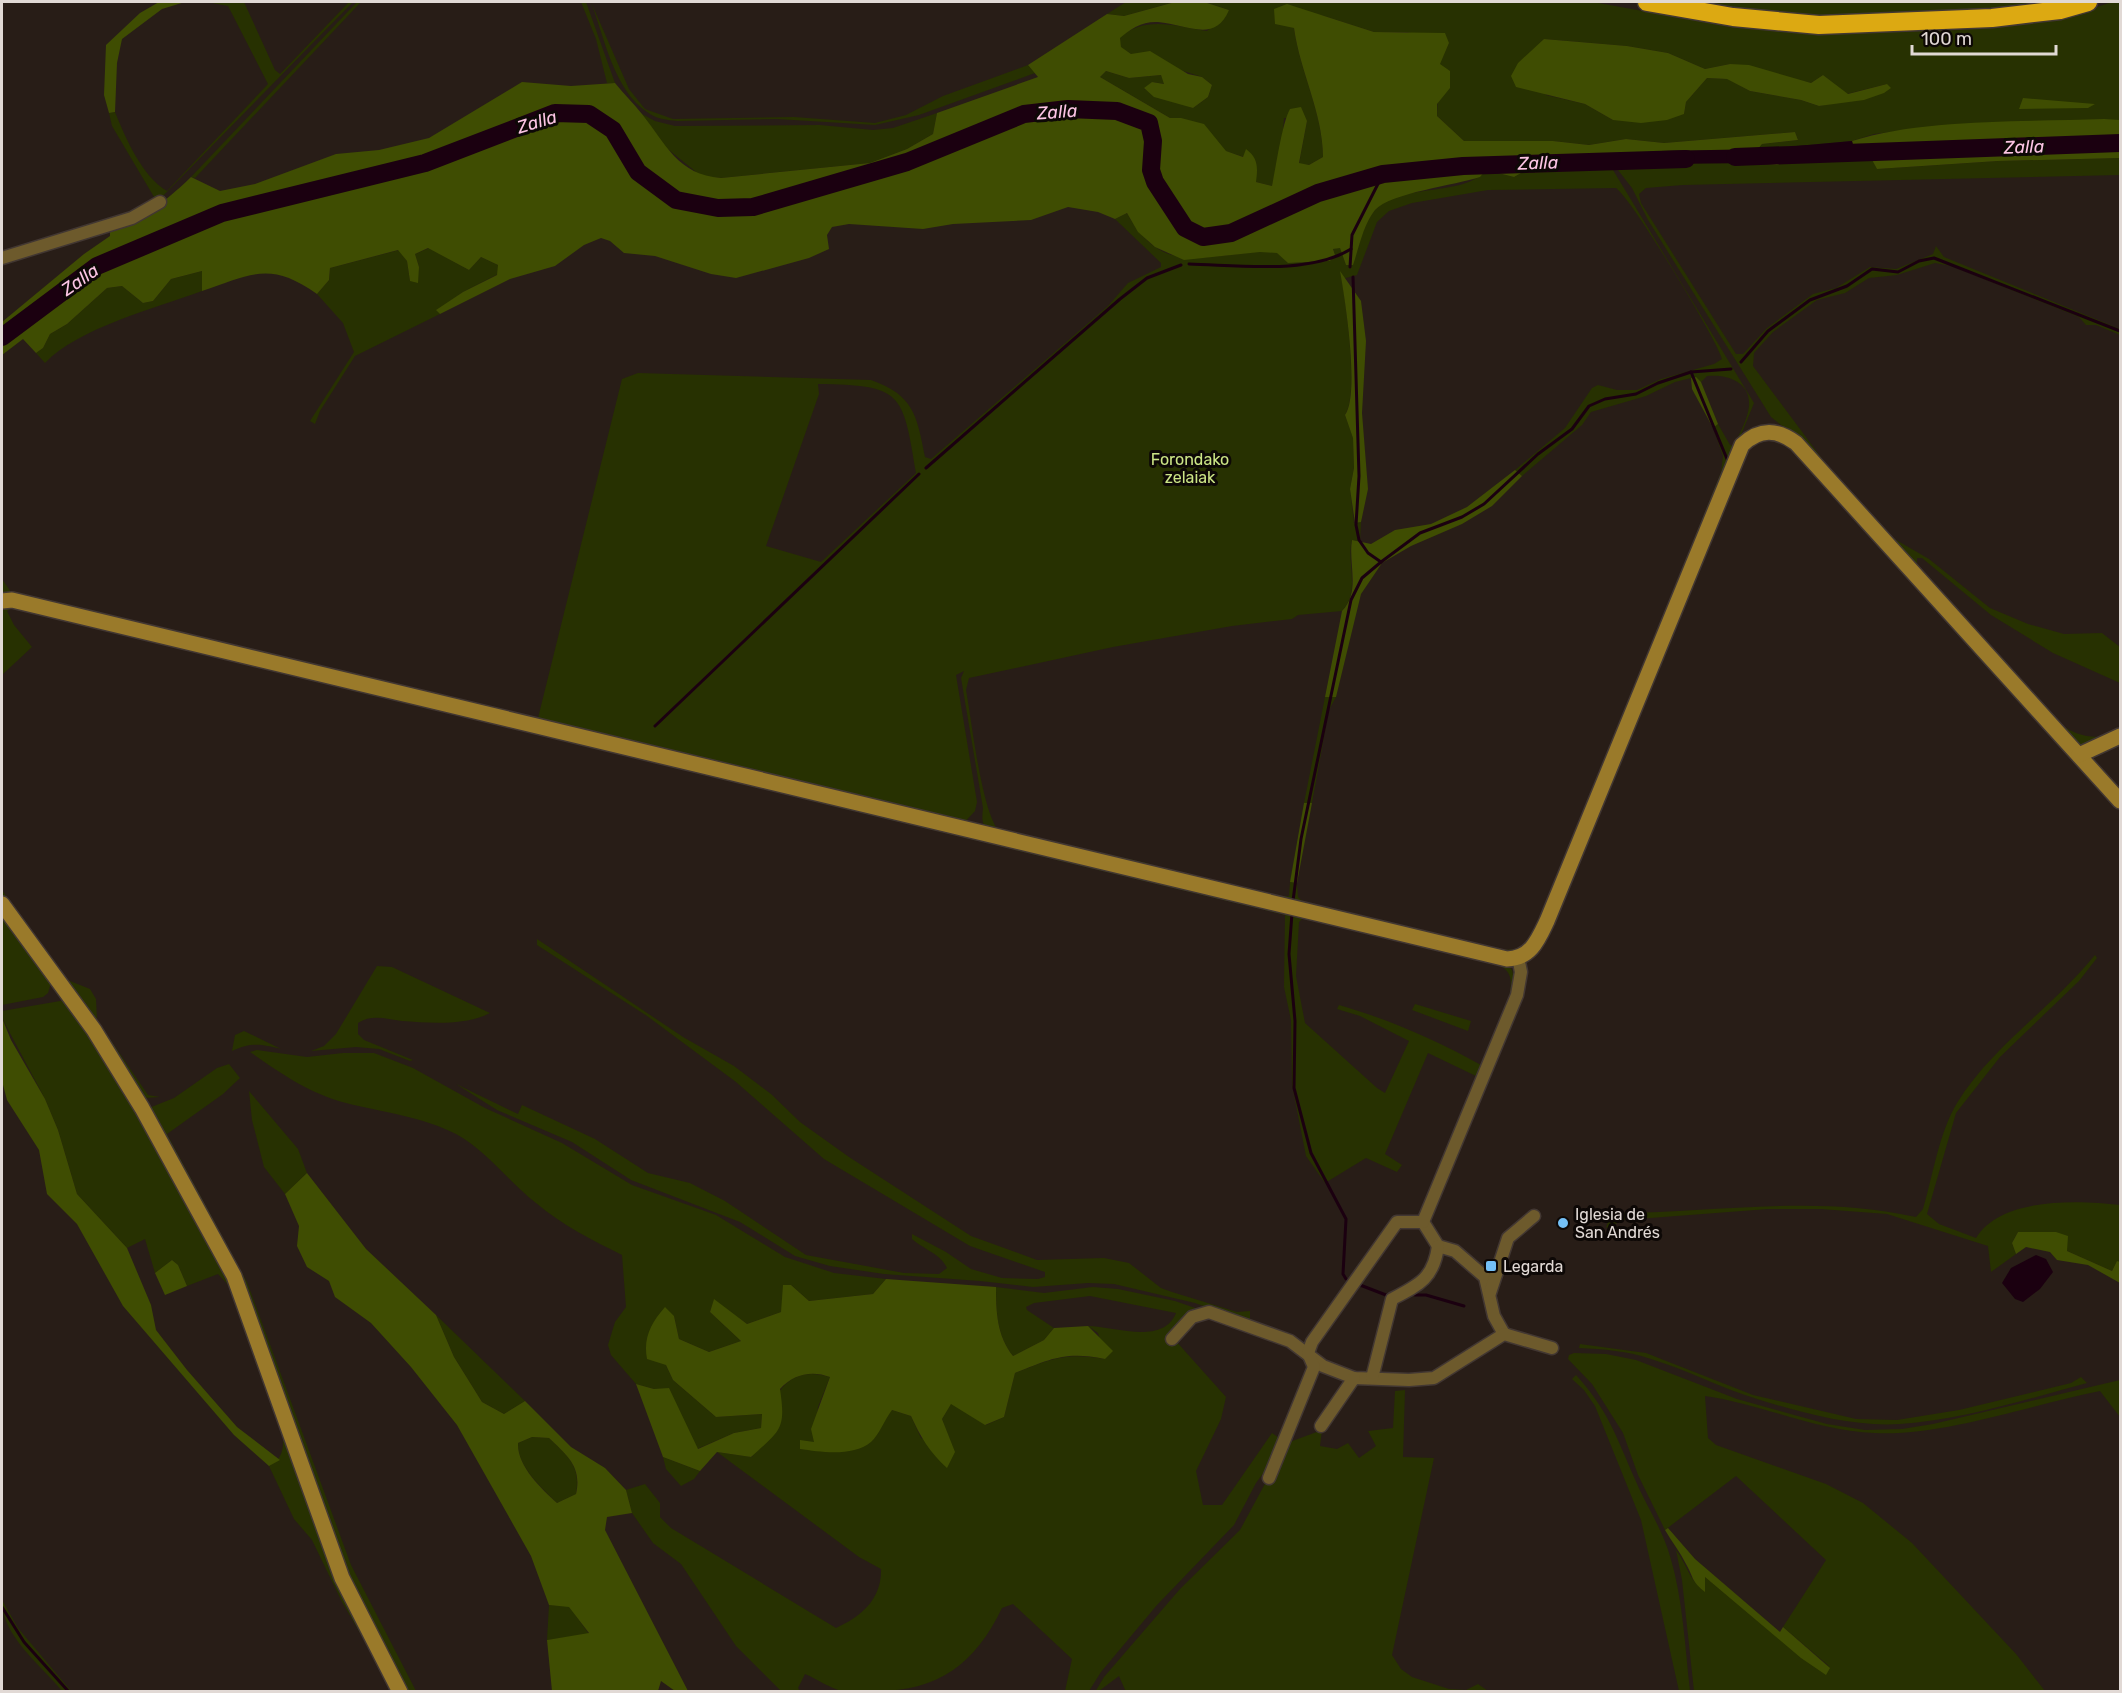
<svg xmlns="http://www.w3.org/2000/svg" width="2122" height="1693" font-family="Rubik,sans-serif">
<rect width="100%" height="100%" fill="#281d17"/>
<g fill="#273101" fill-rule="evenodd">
<path d="M244 2 275 70 280 74 349 2H353L157 202 112 126 109 113 115 112C126 139 142 176 167 191L268 84 228 6 212 3Z"/>
<polygon points="357,2 361,2 195,178 191,177"/>
<polygon points="581,2 586,2 615,83 607,83 596,39"/>
<path d="M591 2 629 89 645 109 673 119 794 117 875 123 906 115 943 96 1028 65 1035 73 919 115 875 125 777 119 677 121C667 120 656 119 647 112 614 90 604 37 591 2Z"/>
<polygon points="1126,2 1175,2 1124,16 1107,14"/>
<path d="M1204 2H1593L1731 27 1814 34 1962 30 2034 22 2073 15 2112 2H2120V120L1943 126 1874 134 1852 141 1757 150 1762 144 1798 140 1795 132 1664 143 1626 139 1589 145 1553 141H1464L1437 116 1439 64 1449 43 1407 32H1374L1321 15 1289 25 1294 28C1300 72 1323 113 1323 157L1309 165 1299 164 1307 121 1284 118 1282 143 1272 186 1256 182 1246 150 1244 157 1225 151C1215 134 1191 117 1170 118L1100 77 1106 71 1129 78 1161 75 1165 84 1152 82 1144 89 1193 108 1208 97 1212 85 1202 77 1131 54 1121 48 1119 38C1145 15 1175 26 1207 31L1229 10ZM1544 39 1627 46 1668 53 1705 69 1730 64 1811 83 1823 75 1847 94 1887 84 1841 102 1819 106 1801 100 1750 91 1728 79 1707 78 1686 102 1684 114 1613 120 1585 104 1546 95 1533 51Z"/>
<polygon points="1683,2 2063,2 2018,9 1847,18 1780,15"/>
<polygon points="937,113 933,134 907,149 870,163 721,178 701,176 664,146 642,114 655,121 675,126 820,125 873,130 893,128"/>
<path d="M1871 155 1877 169 1998 161 2120 158V175L1683 185 1646 188 1639 194 1641 203 1736 354H1743L1767 328 1813 294 1836 288 1870 267 1896 269 1933 254 1936 246 1944 257 2120 329V335L2096 325H2086L2079 317 1951 266 1935 263 1897 275 1869 278 1845 293 1817 300 1773 332 1754 353 1753 366 1829 468 1891 537 1929 559 1990 608 2028 624 2064 634 2102 633 2120 647V683L2053 653 1991 615 1922 558H1917V565L2056 721C2072 733 2082 737 2102 737L2084 746 2073 743 1786 429 1771 417 1648 220 1632 188 1614 165 1748 162 1777 165 1799 156Z"/>
<path d="M1610 165 1754 403 1536 937C1527 950 1516 953 1501 954L990 832C981 825 982 819 983 808L961 678 964 671 956 675 977 802 975 811 962 825 2 596V579L11 592 20 597 538 718 622 379 638 373 871 380C914 395 917 416 925 457L931 459 1108 306 1128 283 1161 267V263L1115 219 1127 213C1158 269 1191 259 1246 253 1255 252 1269 249 1278 253 1281 255 1285 260 1288 263L1330 261 1335 255 1333 249 1340 247 1346 265H1352C1359 248 1362 225 1375 210 1400 182 1463 198 1486 170L1514 177 1530 168ZM1616 188C1632 199 1716 338 1722 359L1714 364 1661 379 1637 390H1617L1598 385 1592 388 1565 428 1515 470 1522 476 1582 425 1591 412 1646 396 1675 382 1695 377 1701 382 1707 376C1726 374 1751 381 1749 406 1748 419 1739 434 1734 446L1730 445 1718 424 1713 428 1723 456 1721 472 1537 930 1529 942 1518 949 1503 950 1306 905 1298 897 1297 883 1290 882 1289 896 1276 897 1152 866 1147 863 998 830C981 807 972 722 966 690L969 678 1113 647 1232 626 1292 619 1298 615 1342 611C1361 591 1346 562 1352 540L1360 542 1361 522 1354 523 1350 489 1354 468 1353 437 1345 415C1359 395 1346 306 1342 279L1357 275 1377 222 1389 211 1412 203 1488 190ZM818 384C902 385 903 392 916 473L821 562 766 546 819 394Z"/>
<polygon points="429,248 469,270 481,257 498,265 498,274 463,292 437,310 440,314 355,356 320,411 315,424 310,421 354,352 343,323 317,294 329,280 330,268 399,250 407,261 410,281 419,267 415,254"/>
<path d="M202 271V291C156 308 78 328 45 363L36 353 43 348 50 334 67 324 107 288 122 286 143 303 153 301 171 279Z"/>
<path d="M2 605H8L1507 964 1512 970 1516 989 1478 1077 1428 1053 1385 1154 1402 1165 1397 1172 1366 1158 1325 1183 1306 1156 1292 1085 1291 1020 1284 987 1285 915 12 608 7 611 14 625 32 647 2 675ZM1304 917 1493 962C1500 965 1508 969 1510 977 1516 994 1490 1050 1481 1065 1436 1040 1388 1019 1339 1005L1337 1009 1360 1016 1409 1041 1385 1093 1377 1088 1305 1023 1296 976 1299 922Z"/>
<polygon points="1325,697 1336,697 1329,710 1312,803 1304,803"/>
<polygon points="2,890 65,979 90,989 96,999 97,1020 148,1095 160,1097 145,1098 138,1094 77,999 2,896"/>
<polygon points="2,909 48,973 51,983 48,993 43,997 2,1005"/>
<path d="M537 939 683 1037 734 1066 771 1094 800 1122 849 1157 971 1236 1037 1260 1104 1258 1129 1263 1161 1288 1172 1292 1237 1312 1250 1311V1322L1195 1303 1114 1284 1088 1283 1033 1287 980 1281 884 1274 830 1266 795 1256 740 1222 631 1180 572 1142 497 1110 456 1084 518 1114 522 1105 595 1139 648 1173 690 1183 725 1201 806 1255 904 1273 939 1274 947 1268C941 1254 923 1249 912 1239V1234L946 1252 971 1269 1002 1278 1038 1279 1045 1277V1272L970 1246 824 1159 736 1082 647 1016 537 945Z"/>
<path d="M2095 955 2097 958 2079 981 2000 1057 1956 1113 1927 1214 1939 1224 1976 1238C2001 1197 2077 1200 2120 1205V1262H2117L2112 1271 2067 1251 2056 1232H2018L2012 1243 2016 1254 1991 1272 1988 1246 1887 1214 1821 1209H1768L1624 1220 1606 1228 1611 1213C1713 1213 1815 1194 1916 1217L1923 1209C1933 1175 1939 1133 1957 1103 1992 1046 2053 1007 2095 955Z"/>
<path d="M377 966 392 967 490 1013C466 1026 429 1023 402 1021 386 1019 372 1014 358 1023V1034L364 1040 413 1060 410 1061 379 1049 356 1047 311 1051 324 1046 336 1034Z"/>
<path d="M66 1000 111 1064 230 1278 375 1659 342 1602 312 1540 294 1519 269 1466C284 1457 283 1450 283 1433L232 1289 218 1274 187 1286 178 1265 172 1260 155 1273 145 1239 127 1248 77 1194 58 1130 45 1099 2 1018V1011Z"/>
<polygon points="1415,1004 1471,1021 1468,1031 1412,1010"/>
<path d="M244 1031 281 1049C261 1044 251 1042 232 1051L235 1035Z"/>
<path d="M257 1050 307 1057 343 1053H374L413 1068 485 1108 562 1143 632 1185 716 1215 785 1257 834 1273 886 1279 873 1294 809 1301 791 1285 781 1312 747 1324 714 1300 710 1312 741 1341 709 1352 679 1339 674 1316 666 1365 673 1380 716 1417 762 1414 761 1428 734 1433 697 1449 654 1389 636 1384 611 1355 608 1345 615 1322 626 1307 622 1255C592 1240 562 1225 536 1203 509 1182 487 1151 456 1134 423 1117 382 1112 346 1103 310 1094 280 1073 250 1052Z"/>
<polygon points="229,1064 240,1078 223,1094 167,1134 247,1282 351,1565 416,1691 405,1691 347,1578 288,1412 149,1108 174,1098 217,1068"/>
<polygon points="249,1091 298,1149 307,1173 285,1194 264,1167 252,1120"/>
<path d="M996 1287 1044 1293 1093 1287 1118 1289 1175 1301 1201 1310 1175 1340 1226 1397 1221 1419 1196 1471 1203 1505H1222L1272 1433 1282 1440 1273 1460 1256 1483 1234 1525 1157 1605 1101 1672 1089 1691H1065L1072 1659 1013 1604 1002 1608C975 1664 939 1691 876 1691 865 1691 853 1693 843 1691 831 1689 817 1679 805 1674L798 1688 800 1691H781L736 1646 681 1564 653 1543 632 1513 626 1490 645 1484 660 1503V1517L671 1528 836 1628C861 1617 882 1599 881 1569L859 1557 717 1452 752 1457C768 1417 775 1360 830 1377L818 1407 814 1443 801 1449 892 1410 911 1416 921 1438 954 1452 942 1419 951 1403 986 1425 1004 1417 1015 1373C1051 1359 1065 1352 1105 1359L1098 1333 1088 1326C1113 1326 1163 1346 1176 1313L1090 1296 1034 1303 1026 1307 1027 1310 1054 1328 1044 1340 1013 1356C997 1336 996 1312 996 1287Z"/>
<polygon points="436,1315 525,1401 504,1414 482,1402 454,1357"/>
<path d="M1580 1344 1646 1353 1753 1395 1856 1419 1897 1420 1959 1410 2071 1383 2081 1377 2087 1383C2027 1399 1963 1420 1900 1424 1853 1427 1802 1413 1757 1399 1721 1388 1687 1370 1651 1359 1628 1351 1603 1349 1579 1348Z"/>
<path d="M1574 1353 1606 1354 1636 1360 1737 1399 1827 1424 1865 1430 1902 1429 1933 1424 2120 1380V1417L2100 1391C2029 1405 1945 1436 1875 1433 1816 1431 1762 1404 1705 1396L1708 1438 1716 1445 1826 1484 1863 1503 1912 1543 2016 1654 2045 1691H1694L1682 1580 1676 1550C1687 1564 1689 1581 1705 1591L1704 1576 1771 1632 1830 1667 1783 1627 1826 1560 1736 1476 1665 1530 1638 1475 1623 1433 1592 1384 1568 1359 1569 1355Z"/>
<path d="M1576 1375C1608 1410 1616 1436 1634 1477 1645 1504 1662 1528 1670 1556 1683 1599 1685 1647 1690 1691H1679L1641 1520 1595 1406 1584 1390 1572 1379Z"/>
<polygon points="1405,1390 1403,1457 1434,1458 1392,1655 1401,1669 1412,1677 1449,1689 1466,1690 1478,1684 1488,1691 1126,1692 1119,1676 1099,1691 1095,1692 1104,1677 1180,1589 1240,1530 1287,1443 1322,1430 1320,1446 1337,1449 1348,1443 1359,1458 1376,1446 1368,1431 1393,1428 1395,1391"/>
<path d="M532 1437 549 1438C568 1456 581 1466 576 1494L557 1503C541 1487 517 1466 518 1443Z"/>
<polygon points="663,1457 700,1471 694,1479 681,1486 666,1469"/>
<path d="M2 1600 18 1628 71 1691H62C41 1665 1 1635 2 1600Z"/>
<polygon points="549,1605 569,1606 589,1634 547,1640"/>
</g>
<g fill="#3f4d02" fill-rule="evenodd">
<polygon points="159,2 215,2 185,2 162,9 122,39 117,63 115,112 109,113 104,95 106,45 140,13"/>
<path d="M1175 2H1204L1229 10C1215 44 1186 24 1158 22 1143 21 1130 29 1120 38L1121 47 1131 54 1150 51 1188 74 1202 77 1212 85 1208 97 1193 108 1154 97 1144 88 1152 82 1164 84 1161 75 1129 78 1106 71 1100 77 1170 118H1181L1204 124 1226 151 1243 157 1246 149C1258 158 1258 167 1256 182L1272 186C1276 167 1282 123 1290 109L1301 107 1307 121 1299 163 1309 165 1323 157C1323 113 1300 72 1294 28L1275 24 1274 9 1287 4 1374 32 1445 33 1449 43 1440 64 1450 71V88L1437 104V116L1464 141H1553L1589 145 1626 139 1664 143 1795 132 1798 140 1762 144 1757 150 1662 151V164L1530 168 1514 177 1486 170 1480 177C1456 185 1390 193 1375 210 1363 225 1359 248 1353 265H1346L1340 248 1333 249 1335 255 1330 261 1288 263 1277 253 1260 252 1184 260 1155 247 1138 232 1127 213 1115 219 1098 212 1068 207 1031 220 953 224 923 229 849 224 832 227 827 235 829 249 809 258 736 278 711 274 655 256 624 253 610 241 601 238 584 245 555 266 510 279 440 314 436 310 463 292 497 275 498 265 481 257 469 270 428 248 415 254 419 267 418 283 410 281 407 261 398 250 330 268 329 280 317 294C270 261 252 274 202 291V271L171 279 153 301 143 303 122 286 107 288 67 324 50 334 43 348 36 353 23 339 2 355V322L84 254 110 236V228C147 215 163 204 191 177L220 191 255 184 336 154 379 150 429 138 522 82 571 86 615 83C624 94 633 103 642 114 666 144 678 175 721 178L870 163 907 149 933 134 937 113 1038 77 1028 65 1107 14 1124 16Z"/>
<polygon points="1544,39 1627,46 1668,53 1705,69 1730,64 1749,65 1811,83 1823,75 1848,94 1887,84 1891,88 1884,93 1864,100 1819,106 1801,100 1750,91 1727,79 1707,78 1686,102 1684,114 1667,120 1641,123 1613,120 1585,104 1516,87 1511,76 1518,63"/>
<polygon points="2023,98 2095,104 2088,108 2019,109"/>
<path d="M2104 119 2120 120V158L1998 161 1877 169 1864 145H1853L1852 141C1923 118 2027 122 2104 119Z"/>
<polygon points="1796,146 1799,156 1777,165 1758,163 1758,156 1762,149"/>
<path d="M1340 271 1361 301 1366 341 1362 413 1368 489 1361 522 1355 523 1350 489 1354 468 1353 438 1345 415C1360 394 1345 299 1340 271Z"/>
<polygon points="1696,377 1701,382 1718,424 1713,428 1692,389 1691,378"/>
<path d="M1515 470 1522 476 1492 506 1462 524 1411 546 1382 563 1361 594 1336 697H1325L1342 611C1361 592 1348 563 1352 540L1371 544 1395 530 1431 524 1467 507Z"/>
<polygon points="1304,803 1312,803 1297,883 1290,882"/>
<polygon points="2,1018 11,1040 45,1099 58,1130 77,1194 127,1248 151,1305 156,1330 187,1370 237,1427 280,1460 269,1466 234,1435 123,1306 77,1224 47,1194 39,1150 7,1100 2,1081"/>
<path d="M307 1173 366 1249 436 1315 454 1357 482 1402 504 1414 525 1401 571 1447 605 1468 626 1490 632 1513 607 1517 605 1530 688 1691H675L661 1681 658 1691H552L547 1640 589 1633 569 1607 549 1605 531 1556 457 1425 411 1367 371 1323 335 1297 329 1281 307 1267 297 1246 299 1226 285 1194ZM532 1437 549 1438C568 1456 582 1467 576 1494L557 1503C541 1488 517 1466 518 1443Z"/>
<polygon points="2018,1232 2056,1232 2068,1236 2067,1251 2112,1271 2117,1261 2120,1262 2120,1283 2088,1265 2057,1260 2050,1252 2026,1247 2016,1254 2012,1243"/>
<polygon points="172,1260 178,1265 187,1286 165,1295 155,1273"/>
<path d="M886 1279 996 1287C996 1312 997 1336 1013 1356L1044 1340 1054 1328 1088 1326 1113 1351 1105 1359C1065 1351 1051 1359 1015 1373L1004 1417 985 1425 951 1404 942 1419 955 1452 947 1468C930 1453 920 1436 911 1416L892 1410C885 1419 879 1435 871 1442 853 1457 821 1452 800 1449V1440L814 1442 811 1429 830 1377C812 1370 793 1374 780 1389 786 1429 781 1430 751 1457L717 1452 700 1471 663 1457 636 1384 654 1389 669 1388 698 1449 734 1433 761 1428 762 1414 716 1417 673 1380 666 1365 647 1359C643 1338 651 1323 665 1307L674 1316 679 1339 709 1352 741 1341 710 1312 714 1299 747 1324 781 1312 783 1285H791L809 1301 873 1294Z"/>
<path d="M1668 1528 1695 1559 1780 1632 1783 1627 1830 1668 1826 1675 1801 1658 1705 1577V1592C1691 1581 1694 1578 1686 1564 1680 1552 1672 1542 1665 1530Z"/>
</g>
<g fill="#1b0010">
<polygon points="1852,141 1853,145 1863,144 1871,155 1799,156 1796,146"/>
<polygon points="1762,149 1758,156 1758,163 1662,164 1661,151"/>
<polygon points="2036,1255 2046,1259 2053,1272 2040,1289 2023,1302 2015,1299 2002,1283 2011,1268"/>
</g>
<g fill="none" stroke-linecap="round" stroke-linejoin="round">
<g stroke="#1b0010" stroke-width="3">
<path d="M1189 264C1237 265 1309 275 1351 249"/>
<polyline points="1350,267 1352,235 1383,174"/>
<polyline points="1741,362 1768,331 1810,300 1847,286 1872,269 1898,272 1919,261 1934,258 2120,331"/>
<polyline points="1691,372 1727,459"/>
<polyline points="926,468 1120,299 1147,278 1181,265"/>
<polyline points="1381,562 1420,533 1462,517 1484,504 1538,454 1572,429 1589,406 1605,399 1636,394 1658,383 1691,372 1731,369"/>
<polyline points="655,726 919,474"/>
<polyline points="1293,901 1301,839 1351,600 1362,578 1381,562 1368,553 1359,540 1356,525 1359,476 1353,277"/>
<polyline points="1292,913 1289,954 1295,1021 1294,1088 1311,1153 1346,1219 1343,1274 1346,1279"/>
<polyline points="1360,1285 1386,1295"/>
<polyline points="1415,1295 1426,1295 1464,1306"/>
<polyline points="2,1607 24,1642 69,1692"/>
</g>
<g stroke="#1b0010" stroke-width="18">
<polyline points="1735,157 2120,143"/>
<polyline points="2,337 97,266 222,213 425,163 555,113 589,114 613,130 638,172 676,200 718,208 753,207 907,162 1024,114 1068,109 1117,111 1149,123 1153,141 1151,170 1155,182 1185,228 1203,237 1231,233 1318,193 1383,174 1463,166 1686,159"/>
</g>
<defs>
<g id="street">
<polyline points="2,258 132,218 160,202"/>
<polyline points="1423,1222 1438,1246 1455,1251 1485,1277 1494,1316 1504,1334"/>
<polyline points="1490,1293 1508,1238 1534,1216"/>
<polyline points="1172,1339 1192,1317 1209,1312 1290,1341 1323,1366 1354,1378 1409,1380 1434,1378 1504,1334 1552,1348"/>
<path d="M1372 1378 1392 1299C1419 1285 1434 1278 1438 1246"/>
<polyline points="1321,1426 1354,1378"/>
<polyline points="1269,1478 1314,1367 1308,1353 1312,1342 1397,1222 1423,1222 1517,995 1521,972 1518,957"/>
</g>
<g id="secondary">
<path d="M2 601 12 600 1507 959C1531 958 1538 940 1547 921L1742 445C1760 428 1777 429 1796 443L2120 801"/>
<polyline points="2079,755 2120,736"/>
<polyline points="2,904 94,1030 142,1108 234,1276 342,1578 400,1692"/>
</g>
<polyline id="highway" points="1647,2 1733,17 1819,25 1992,18 2060,10 2088,2"/>
</defs>
<use href="#street" stroke="#423732" stroke-width="15"/>
<use href="#secondary" stroke="#423732" stroke-width="18"/>
<use href="#highway" stroke="#423732" stroke-width="21"/>
<use href="#street" stroke="#6d5a2c" stroke-width="12"/>
<use href="#secondary" stroke="#9a7a2a" stroke-width="15"/>
<use href="#highway" stroke="#dca912" stroke-width="18"/>
</g>
<g fill="#74c0f6" stroke="#0d0806" stroke-width="2">
<circle cx="1563" cy="1223" r="6"/>
<rect x="1485" y="1260" width="12" height="12" rx="3"/>
</g>
<g text-anchor="middle" dominant-baseline="central" stroke-width="6" stroke-linejoin="round" paint-order="stroke">
<g font-size="16" fill="#cce586" stroke="#0d0806">
<text x="1190" y="459">Forondako<tspan x="1190" dy="18">zelaiak</tspan></text>
</g>
<g font-size="16" fill="#e1d9d5" stroke="#0d0806" text-anchor="start">
<text x="1575" y="1214">Iglesia de<tspan x="1575" dy="18">San Andrés</tspan></text>
<text x="1503" y="1266">Legarda</text>
</g>
<g font-size="18" font-style="italic" fill="#fcc5e4" stroke="#0d0806">
<text transform="translate(1057 112) rotate(-4)">Zalla</text>
<text transform="translate(537 122) rotate(-17)">Zalla</text>
<text transform="translate(2024 147) rotate(-2)">Zalla</text>
<text transform="translate(1538 163) rotate(-2)">Zalla</text>
<text transform="translate(80 280) rotate(-35)">Zalla</text>
</g>
</g>
<rect width="2122" height="1693" fill="none" stroke="#e1d9d5" stroke-width="6"/>
<path d="M1912 45v9h144v-9" fill="none" stroke="#e1d9d5" stroke-width="3"/>
<text x="1921" y="45" font-size="18" fill="#e1d9d5" stroke="#0d0806" stroke-width="4.5" paint-order="stroke">100 m</text>
</svg>
